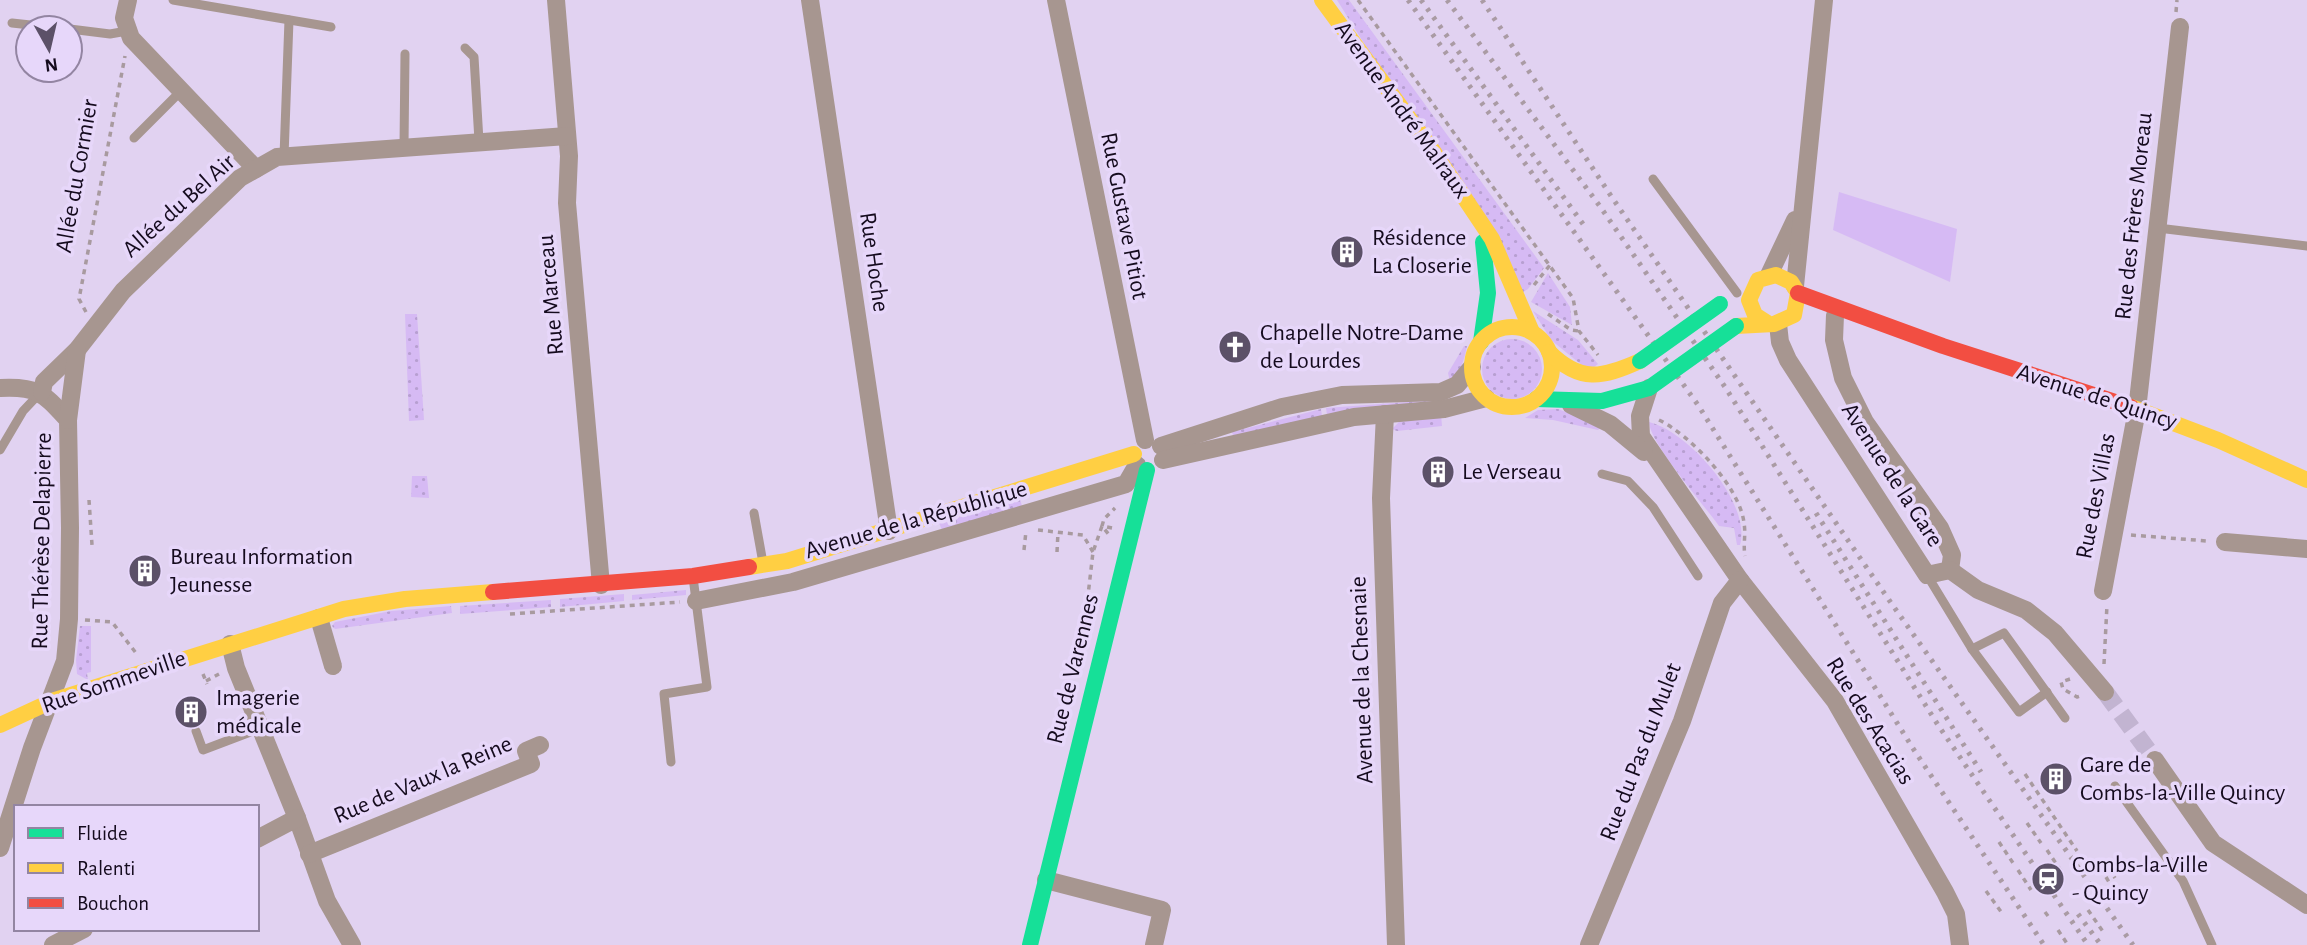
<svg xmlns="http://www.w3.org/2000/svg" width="2307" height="945" font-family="'Alegreya Sans',sans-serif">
<defs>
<pattern id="grass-dots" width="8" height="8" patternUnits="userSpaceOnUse" patternTransform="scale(1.75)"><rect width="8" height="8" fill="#d6baf4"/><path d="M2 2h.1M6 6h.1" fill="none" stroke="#b79fd1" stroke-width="1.8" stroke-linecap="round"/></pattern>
</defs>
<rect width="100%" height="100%" fill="#e1d2f1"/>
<g fill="url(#grass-dots)">
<polygon points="1337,0 1349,0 1544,268 1528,289 1520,294"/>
<polygon points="1548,273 1570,307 1572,325 1531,302"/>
<polygon points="1533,311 1578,340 1598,364 1589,371 1551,340"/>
<polygon points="405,314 417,314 424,420 409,421"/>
<circle cx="1512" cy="369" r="30"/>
<path d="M1464 346H1467C1464 361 1461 371 1450 382L1448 373Z"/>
<polygon points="1435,400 1437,401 1327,415 1326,408"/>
<polygon points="1321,409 1322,416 1234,439 1232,432"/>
<polygon points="1558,409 1602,426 1598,430 1553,420 1525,418 1538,410"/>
<polygon points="1441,414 1442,426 1397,431 1392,429 1402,419"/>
<path d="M1649 422C1688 431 1752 503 1740 545H1737L1734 528 1719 526C1704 505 1649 442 1649 422Z"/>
<polygon points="412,476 427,476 429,498 411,497"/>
<polygon points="1020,499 1022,506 942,530 939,523"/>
<polygon points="686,590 686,595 632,600 632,595"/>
<polygon points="624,594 624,601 560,607 560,599"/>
<polygon points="551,600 551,607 460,614 460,606"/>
<polygon points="451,606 452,613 335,629 332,626 335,622 391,611"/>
<polygon points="80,626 91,626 91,672 87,673 88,680 77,674 76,660"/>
</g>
<polygon fill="#d6baf4" points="1839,192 1957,229 1950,282 1833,230"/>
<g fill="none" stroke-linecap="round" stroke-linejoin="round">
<polyline stroke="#c2b4d1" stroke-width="18" stroke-dasharray="18 9" stroke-linecap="butt" points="2105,692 2155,760"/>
<g stroke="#a89a9f" stroke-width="3.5" stroke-dasharray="5 5" stroke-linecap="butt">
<polyline points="1358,0 1573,298 1579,331 1598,355"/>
<polyline points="2176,12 2177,0"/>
<polyline points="1534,285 1550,265"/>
<polyline points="86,312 79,299 125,56"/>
<polyline points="1548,314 1571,330 1579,331"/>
<path d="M1659 420C1690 435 1740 487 1744 523 1746 534 1743 545 1745 556"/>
<polyline points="89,500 92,545"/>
<polyline points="1112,528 1102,526 1104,519 1115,508"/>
<polyline points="1038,530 1083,535 1093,552"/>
<polyline points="2131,535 2207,541"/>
<polyline points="1024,550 1026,531"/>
<polyline points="1057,552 1058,532"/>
<polyline points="1091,609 1086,613 1093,552 1102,526 1110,536"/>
<polyline points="510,614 680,602"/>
<polyline points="85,620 112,622 136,653"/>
<polyline points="2104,664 2107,605"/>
<polyline points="203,674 207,684"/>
<polyline points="2070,679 2061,682 2063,689 2077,697 2083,695"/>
<polyline points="206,681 219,674"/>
<polyline points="2025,774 2077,851"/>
<polyline points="2027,823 2041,843"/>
<polyline points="1999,842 2013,863"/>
<polyline points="2047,850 2061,871"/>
<polyline points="2103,860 2115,878"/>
<polyline points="2018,870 2031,890"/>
<polyline points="2106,877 2109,882"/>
<polyline points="1986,891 2002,913"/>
<polyline points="2077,895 2078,897"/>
<polyline points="2088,910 2104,933"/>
<polyline points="2045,912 2048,916"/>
<polyline points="2058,930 2068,945"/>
</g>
<g stroke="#a79690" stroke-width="9">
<polyline points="173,0 331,27"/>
<polyline points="12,23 58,28"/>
<polyline points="70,29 110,34 127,31"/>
<polyline points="465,48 474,57 479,141"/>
<polyline points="134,138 181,91"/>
<polyline points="404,146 405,54"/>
<polyline points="284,156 289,20"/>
<polyline points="1653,179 1737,293"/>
<polyline points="2158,228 2307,246"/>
<polyline points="0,450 23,411 40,393"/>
<polyline points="1602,474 1628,481 1653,507 1698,576"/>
<polyline points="754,513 763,563"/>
<polyline points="1927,575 1972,649 2019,712 2047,692"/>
<polyline points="1972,649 2004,633 2065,718"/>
<polyline points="196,731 203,750 261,728"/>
<polyline points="671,762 664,694 707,687 693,577"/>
<polyline points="2115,786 2183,881 2212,945"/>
</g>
<g stroke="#a79690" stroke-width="18">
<polyline points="128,0 124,18 131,38 256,169"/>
<polyline points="556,0 569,156 567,203 601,585"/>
<polyline points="810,0 889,531"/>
<polyline points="1056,0 1145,440"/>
<polyline points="1769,275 1795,220"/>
<polyline points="1795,286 1824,0"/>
<polyline points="1835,315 1834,340 1843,378 1865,422 1940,528 1952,555 1950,570"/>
<polyline points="1778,324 1780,342 1788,360 1927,575 1950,570 1978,590 2026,610 2055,633 2105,692"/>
<path d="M0 388C38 386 43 393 68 420L70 528 69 619 65 661 32 748 0 848"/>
<polyline points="1649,388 1640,416 1641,436 1740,580 1835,701 1945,892 1956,914 1960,945"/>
<polyline points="42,392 44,382 77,350 123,291 240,178 277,157 567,136"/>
<polyline points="1571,405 1610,424 1644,452"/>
<polyline points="1385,414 1381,498 1396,945"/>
<polyline points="68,420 77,350"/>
<polyline points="1161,446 1282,407 1342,395 1441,392 1457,385 1472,367"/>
<polyline points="1163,460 1354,417 1444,409 1486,398"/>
<polyline points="2225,542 2307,549"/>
<polyline points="2103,591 2137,410 2180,27"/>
<polyline points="696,601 793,582 1126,484 1137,465"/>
<polyline points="319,618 333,666"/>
<polyline points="230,644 236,668 297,818 327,901 352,945"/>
<polyline points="2155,760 2213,843 2307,905"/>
<polyline points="257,839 297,818"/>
<polyline points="309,854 531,764 526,751 540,745"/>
<polyline points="1046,880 1162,910 1154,945"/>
<polyline points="53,945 84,929"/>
<polyline points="1589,945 1682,721 1722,603 1740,580"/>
</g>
<g stroke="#16e098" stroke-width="16">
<polyline points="1481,342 1488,293 1483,242"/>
<polyline points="1536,399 1602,401 1649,388"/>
<polyline points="1030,945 1147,470"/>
</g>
<g stroke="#ffcf43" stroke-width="16">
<polyline points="1322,0 1431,148 1492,239 1532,332"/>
<polyline points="1736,326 1774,324 1794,315 1798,293 1791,282 1776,275 1758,280 1749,300 1755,315 1769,324"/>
<circle cx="1512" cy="367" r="40"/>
<path d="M1549 352C1580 383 1602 378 1640 361"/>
<polyline points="2131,407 2218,440 2307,480"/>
<polyline points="749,567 787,561 1134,454"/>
<polyline points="0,725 52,701 344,609 405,599 493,592"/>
</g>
<g stroke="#f24e42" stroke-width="16">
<polyline points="1798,293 1943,346 2131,407"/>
<polyline points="493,592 693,576 749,567"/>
</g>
<g stroke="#aa9ba4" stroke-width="5" stroke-dasharray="3.5 7" stroke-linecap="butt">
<polyline points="1408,0 1698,405 1914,750 2044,945"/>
<polyline points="1421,0 1583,224"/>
<polyline points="1447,0 1599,205 1725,387 1938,725 2088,945"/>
<polyline points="1482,0 1611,196 1889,600 2133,945"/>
<polyline points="1816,513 1981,772"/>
<polyline points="2078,914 2101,945"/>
</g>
<g stroke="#16e098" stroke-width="16">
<polyline points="1640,361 1720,304"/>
<polyline points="1649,388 1736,326"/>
</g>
</g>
<defs>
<symbol id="building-disc" viewBox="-11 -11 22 22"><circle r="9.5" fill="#5c5168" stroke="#e7d7fa"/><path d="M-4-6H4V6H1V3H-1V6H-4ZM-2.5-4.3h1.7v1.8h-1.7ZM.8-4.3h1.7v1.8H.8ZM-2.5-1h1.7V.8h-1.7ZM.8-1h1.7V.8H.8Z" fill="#fff"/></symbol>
<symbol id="church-disc" viewBox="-11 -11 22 22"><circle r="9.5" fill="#5c5168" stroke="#e7d7fa"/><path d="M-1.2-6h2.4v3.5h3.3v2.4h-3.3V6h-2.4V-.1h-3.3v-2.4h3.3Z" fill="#fff"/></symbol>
<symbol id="station-disc" viewBox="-11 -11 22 22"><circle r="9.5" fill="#5c5168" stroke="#e7d7fa"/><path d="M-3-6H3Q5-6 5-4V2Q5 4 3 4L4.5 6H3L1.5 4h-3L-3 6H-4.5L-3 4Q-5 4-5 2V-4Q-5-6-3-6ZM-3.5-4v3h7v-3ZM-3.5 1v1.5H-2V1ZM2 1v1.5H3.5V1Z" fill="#fff"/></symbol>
</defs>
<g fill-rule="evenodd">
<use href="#building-disc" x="1328" y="233" width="38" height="38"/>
<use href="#church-disc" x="1216" y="328" width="38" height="38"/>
<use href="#building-disc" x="1419" y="453" width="38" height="38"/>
<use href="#building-disc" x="126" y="552" width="38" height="38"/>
<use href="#building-disc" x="172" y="693" width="38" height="38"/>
<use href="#building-disc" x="2037" y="760" width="38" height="38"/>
<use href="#station-disc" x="2029" y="860" width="38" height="38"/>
</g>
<g text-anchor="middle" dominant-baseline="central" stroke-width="7" stroke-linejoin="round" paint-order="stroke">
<g font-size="24" fill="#150b1e" stroke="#e7d7fa">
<text transform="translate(1402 110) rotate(54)">Avenue André Malraux</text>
<text transform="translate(77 176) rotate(-80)">Allée du Cormier</text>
<text transform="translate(179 206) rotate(-42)">Allée du Bel Air</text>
<text transform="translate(1124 216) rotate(79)">Rue Gustave Pitiot</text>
<text transform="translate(2134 216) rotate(-84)">Rue des Frères Moreau</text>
<text transform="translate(874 262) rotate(82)">Rue Hoche</text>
<text transform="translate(551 295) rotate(-95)">Rue Marceau</text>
<text transform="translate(2097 397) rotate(18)">Avenue de Quincy</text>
<text transform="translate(1892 475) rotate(57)">Avenue de la Gare</text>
<text transform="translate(2096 496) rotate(-79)">Rue des Villas</text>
<text transform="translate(916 520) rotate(-16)">Avenue de la République</text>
<text transform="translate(42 541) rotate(-89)">Rue Thérèse Delapierre</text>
<text transform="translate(1073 669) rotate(-76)">Rue de Varennes</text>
<text transform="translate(1362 680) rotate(-92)">Avenue de la Chesnaie</text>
<text transform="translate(114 682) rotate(-19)">Rue Sommeville</text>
<text transform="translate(1870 721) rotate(58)">Rue des Acacias</text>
<text transform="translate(1641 752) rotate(-69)">Rue du Pas du Mulet</text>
<text transform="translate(423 780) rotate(-23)">Rue de Vaux la Reine</text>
</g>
<g font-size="24" fill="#150b1e" stroke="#e7d7fa" text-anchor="start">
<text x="1372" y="238">Résidence<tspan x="1372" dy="28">La Closerie</tspan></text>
<text x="1260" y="333">Chapelle Notre-Dame<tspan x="1260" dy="28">de Lourdes</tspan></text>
<text x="1462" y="472">Le Verseau</text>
<text x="170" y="557">Bureau Information<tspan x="170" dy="28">Jeunesse</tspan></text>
<text x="216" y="698">Imagerie<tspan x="216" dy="28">médicale</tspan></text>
<text x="2080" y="765">Gare de<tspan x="2080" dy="28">Combs-la-Ville Quincy</tspan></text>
<text x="2072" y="865">Combs-la-Ville<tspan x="2072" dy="28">- Quincy</tspan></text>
</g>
</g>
<rect x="14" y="805" width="245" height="126" fill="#e7d7fa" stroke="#9385a2" stroke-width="2"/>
<rect x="28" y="828" width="35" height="10" fill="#16e098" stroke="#9385a2" stroke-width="2"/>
<text x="77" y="840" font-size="21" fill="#150b1e">Fluide</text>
<rect x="28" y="863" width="35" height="10" fill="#ffcf43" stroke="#9385a2" stroke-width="2"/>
<text x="77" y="875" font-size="21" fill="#150b1e">Ralenti</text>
<rect x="28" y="898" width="35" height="10" fill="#f24e42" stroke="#9385a2" stroke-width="2"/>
<text x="77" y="910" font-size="21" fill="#150b1e">Bouchon</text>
<g transform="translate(49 49) rotate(172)"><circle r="33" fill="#e7d7fa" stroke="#9385a2" stroke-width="2"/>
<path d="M0-5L12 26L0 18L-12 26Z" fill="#5c5168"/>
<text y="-10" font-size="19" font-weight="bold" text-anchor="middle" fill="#150b1e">N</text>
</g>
</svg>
